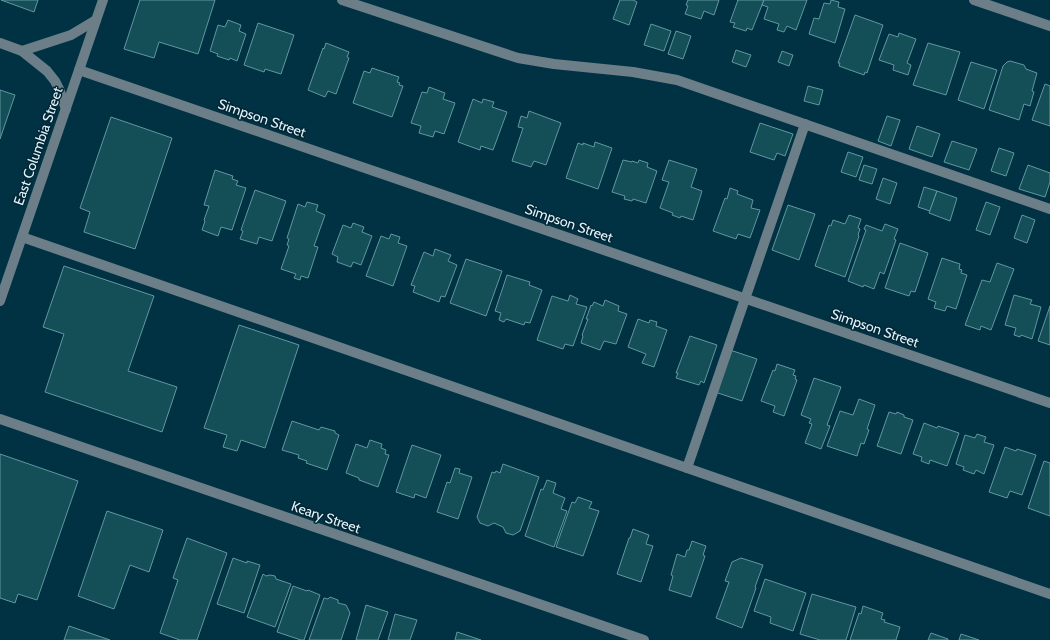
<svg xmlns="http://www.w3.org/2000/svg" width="1050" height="640" font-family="Cabin,sans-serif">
<rect width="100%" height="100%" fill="#003244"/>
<g fill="#144e56" stroke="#6097a0">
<polygon points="1,0 38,0 34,12"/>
<polygon points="140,0 215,0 198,54 159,42 154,58 124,49"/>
<polygon points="620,0 633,0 637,2 629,25 613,19"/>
<polygon points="688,0 719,0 714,15 704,11 701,19 685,14 688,6 686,5"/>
<polygon points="737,0 764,0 752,30 747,28 746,31 733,27 735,23 730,22 738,0"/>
<polygon points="764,0 807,0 796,30 787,26 784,32 777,30 779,24 764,19 768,7 762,5"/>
<polygon points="831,0 839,2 838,7 845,9 835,43 809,34 814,18 819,19 824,3 830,4"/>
<polygon points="855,15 883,25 867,73 865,72 864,75 839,66 840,63 838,63"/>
<polygon points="228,20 241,25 239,31 246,34 237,61 230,58 229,60 217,56 218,54 210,51 218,25 225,27"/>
<polygon points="258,23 294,35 281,74 265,69 264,72 244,65"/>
<polygon points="651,24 671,31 664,51 644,45"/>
<polygon points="676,31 691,36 683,59 668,54"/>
<polygon points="899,33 916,39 907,63 911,65 908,75 893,70 894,65 879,60 889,34 898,37"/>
<polygon points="326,43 349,52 347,57 349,58 336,94 328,91 325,97 308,90 323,48 324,49"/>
<polygon points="928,43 960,52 946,95 913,85"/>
<polygon points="736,50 751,55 746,67 732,62"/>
<polygon points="782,51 793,55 789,66 778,62"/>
<polygon points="1010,61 1024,65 1026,69 1037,73 1032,91 1034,92 1030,106 1024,104 1019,120 989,110 1003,66 1007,62"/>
<polygon points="971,62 997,70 984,109 958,100"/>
<polygon points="372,68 399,77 397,82 400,83 399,85 403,86 392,117 353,103 364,71 370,73"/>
<polygon points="1045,84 1050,86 1050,126 1032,120"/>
<polygon points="808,86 823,90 819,105 804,101"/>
<polygon points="429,87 445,93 443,99 455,103 444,134 435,131 433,137 419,133 421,126 411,123 422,92 427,93"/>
<polygon points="0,90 15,95 0,139"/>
<polygon points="473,99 482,103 483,99 494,102 492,107 507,112 493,150 481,146 480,150 458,142"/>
<polygon points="529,111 561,123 546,165 534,161 531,167 512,161 523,128 518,127 521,116 527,118"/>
<polygon points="887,116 900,120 891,146 878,141"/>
<polygon points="111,117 172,138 135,249 84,232 90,212 80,208"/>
<polygon points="760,123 793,134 785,156 777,153 774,160 750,152"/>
<polygon points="917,126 940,134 932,157 909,149"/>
<polygon points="952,141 977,149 969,170 944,162"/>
<polygon points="595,142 612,148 598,189 566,178 578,143 583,145 583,143 594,147"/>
<polygon points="999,148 1014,153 1006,176 991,171"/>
<polygon points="848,152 863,157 856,177 841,172"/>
<polygon points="623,160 632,162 632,161 638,163 639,160 648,163 647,167 657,171 646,203 633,199 632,201 624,199 625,196 612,192"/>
<polygon points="669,160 697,169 691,187 702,191 693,220 681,216 680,218 672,215 673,213 660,208 669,182 662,180"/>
<polygon points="864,165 877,169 872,184 859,180"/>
<polygon points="1028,165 1050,173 1050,182 1045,197 1019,189"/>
<polygon points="215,170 233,176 232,179 238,181 236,185 246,188 232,230 221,227 218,236 202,230 205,221 204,220 209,206 204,205"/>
<polygon points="883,178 897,183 890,204 876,199"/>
<polygon points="924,187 937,191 930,211 918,207"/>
<polygon points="730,188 738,191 737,194 753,200 751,208 760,210 750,238 738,234 736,239 713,231 725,198 727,199"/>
<polygon points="255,190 286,201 272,241 259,237 257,244 240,239 243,231 241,230"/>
<polygon points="937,191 957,198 950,221 929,213"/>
<polygon points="307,202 318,205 316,211 325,215 314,246 318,247 308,278 301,276 300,280 294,278 296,274 281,269 289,246 287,245 289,239 287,238 298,204 305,207"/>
<polygon points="986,202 1000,207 990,235 976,230"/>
<polygon points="788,205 815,214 799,260 772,250"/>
<polygon points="849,215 861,219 858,228 860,229 858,235 859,236 845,277 815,266 829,225 831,226 833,220 845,224"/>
<polygon points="1022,215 1035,220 1027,243 1014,238"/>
<polygon points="353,223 364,227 362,232 372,236 361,265 353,262 351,267 337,262 338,257 332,254 343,225 351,228"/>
<polygon points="885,224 898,229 894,239 896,240 884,274 880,272 874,289 864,285 863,287 848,281 866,230 864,229 866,225 882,231"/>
<polygon points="391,234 400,237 398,243 407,246 393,286 366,276 381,236 389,239"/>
<polygon points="900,243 928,253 915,292 911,291 909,296 885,288"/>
<polygon points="435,249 451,255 448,261 457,265 445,297 441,296 439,302 413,292 415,286 411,285 424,252 433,256"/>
<polygon points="942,258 960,264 959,269 962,270 961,273 967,275 956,309 947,306 945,311 934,308 936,302 928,299"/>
<polygon points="466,259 502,271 486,316 450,303"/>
<polygon points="997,263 1014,269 991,330 981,326 980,330 965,325 982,280 990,282"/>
<polygon points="64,266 154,296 128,371 177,387 162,432 45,392 64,334 43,327"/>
<polygon points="507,275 530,282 529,285 542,290 530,323 525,322 524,325 506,319 504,322 499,320 501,313 495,311"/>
<polygon points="570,295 578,299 576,304 587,307 573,346 565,344 563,349 537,340 552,296 568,301"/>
<polygon points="1014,295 1032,300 1030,304 1041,307 1032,339 1021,335 1020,337 1014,335 1016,328 1005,325"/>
<polygon points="605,300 619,306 618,311 627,314 616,344 604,341 600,350 581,343 583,336 582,335 588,319 586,319 591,305 592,306 594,302 603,306"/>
<polygon points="1050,306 1050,345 1038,341"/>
<polygon points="638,319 649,323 650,320 657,322 656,326 667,330 654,367 642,363 646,354 628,347"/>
<polygon points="239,325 299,345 265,448 241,440 237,451 223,447 227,435 204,428"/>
<polygon points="690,336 717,345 704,383 701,381 699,385 676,378 678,373 676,373"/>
<polygon points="730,350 757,359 742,401 715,392"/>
<polygon points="777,364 795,370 793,375 796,376 795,379 797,380 784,416 773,412 775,406 761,401 773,370 775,371"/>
<polygon points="814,378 841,387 827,425 830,426 821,449 805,443 812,424 809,423 811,419 801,415"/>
<polygon points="859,399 875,405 867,429 869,430 864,444 861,443 857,456 827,446 840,411 853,415"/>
<polygon points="889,412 896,414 897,412 904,415 904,417 913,420 901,454 877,446"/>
<polygon points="292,421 319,430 321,427 335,431 335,433 339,435 327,470 306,463 307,461 298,458 299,455 282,450"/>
<polygon points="924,423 937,428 938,426 959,433 947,466 930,460 929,464 921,461 922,457 913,454"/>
<polygon points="977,434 986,437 984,442 994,445 984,474 976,470 974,474 963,470 964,467 956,464 965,435 975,438"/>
<polygon points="370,440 382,444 381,448 386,450 385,454 389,455 378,487 359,480 359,478 346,473 356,444 367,448"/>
<polygon points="412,445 441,455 426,498 415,494 414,498 396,492"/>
<polygon points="1005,447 1016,451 1017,449 1036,455 1022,495 1010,491 1007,498 989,492"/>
<polygon points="0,454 78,481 37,600 18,594 15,603 0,598"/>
<polygon points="1044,461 1050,463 1050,516 1028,508"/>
<polygon points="503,464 539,477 520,531 513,535 506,533 503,527 494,523 488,526 480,523 477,517 492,472 495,473 496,471 500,473"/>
<polygon points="455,468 460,469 459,473 472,477 458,519 437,512 447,482 450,483"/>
<polygon points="547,480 556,483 553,493 565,498 561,509 567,511 554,547 525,536 541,489 543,490"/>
<polygon points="578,497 592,502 589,508 599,511 583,556 556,547 572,502 575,503"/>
<polygon points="107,511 163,530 149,572 130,565 114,609 78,596"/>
<polygon points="633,529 649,535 646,544 653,546 641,582 617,574 629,538 630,538"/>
<polygon points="187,538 227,553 197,640 180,640 160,633 178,580 173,578"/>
<polygon points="692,541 706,546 703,555 705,556 691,597 669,590 673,576 671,575 677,554 685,557 687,550 689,550"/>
<polygon points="233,558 247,563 247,561 260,565 244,613 217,604"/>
<polygon points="741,558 763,565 755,587 756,588 742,628 716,618 729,582 725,581 732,562"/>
<polygon points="263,574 266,576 270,575 275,576 276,579 291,584 275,627 247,617"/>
<polygon points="765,579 806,593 793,631 770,623 771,617 754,611"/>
<polygon points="293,586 307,591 308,590 320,595 304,640 301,640 277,632"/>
<polygon points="812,594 856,607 846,640 820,640 800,634"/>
<polygon points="330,597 338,600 338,603 346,605 350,613 341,640 309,640 324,598 328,599"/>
<polygon points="366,605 388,612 378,640 356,640"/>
<polygon points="863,606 883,613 881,619 885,620 884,622 900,627 896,640 850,640 859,613 861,614"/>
<polygon points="395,614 417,620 410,640 388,640"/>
<polygon points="69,626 110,640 64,640"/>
<polygon points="457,632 481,640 455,640"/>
<polygon points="931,633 948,639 948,640 928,640"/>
<polygon points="961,634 979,640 959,640"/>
</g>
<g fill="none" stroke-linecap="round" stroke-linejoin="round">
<g stroke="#6c7f88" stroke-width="10">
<polyline points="342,0 518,58 554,64 633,72 677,80 1050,209"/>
<polyline points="974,0 1050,26"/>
<polyline points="0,43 22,51 47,71 55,81 59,89 66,109"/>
<polyline points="22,51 71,35 96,20"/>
<polyline points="79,70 1050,403"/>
<polyline points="22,237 1050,594"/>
<polyline points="0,301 103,0"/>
<polyline points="0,419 644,640"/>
<polyline points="687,468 805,124"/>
</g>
</g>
<g text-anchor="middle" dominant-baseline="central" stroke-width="3" stroke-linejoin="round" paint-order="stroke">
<g font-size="14" fill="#e1f4fe" stroke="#032735">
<text transform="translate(262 118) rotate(19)">Simpson Street</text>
<text transform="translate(38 146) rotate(-71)">East Columbia Street</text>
<text transform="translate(569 223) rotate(19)">Simpson Street</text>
<text transform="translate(875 328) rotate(19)">Simpson Street</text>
<text transform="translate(326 517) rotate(19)">Keary Street</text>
</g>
</g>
</svg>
